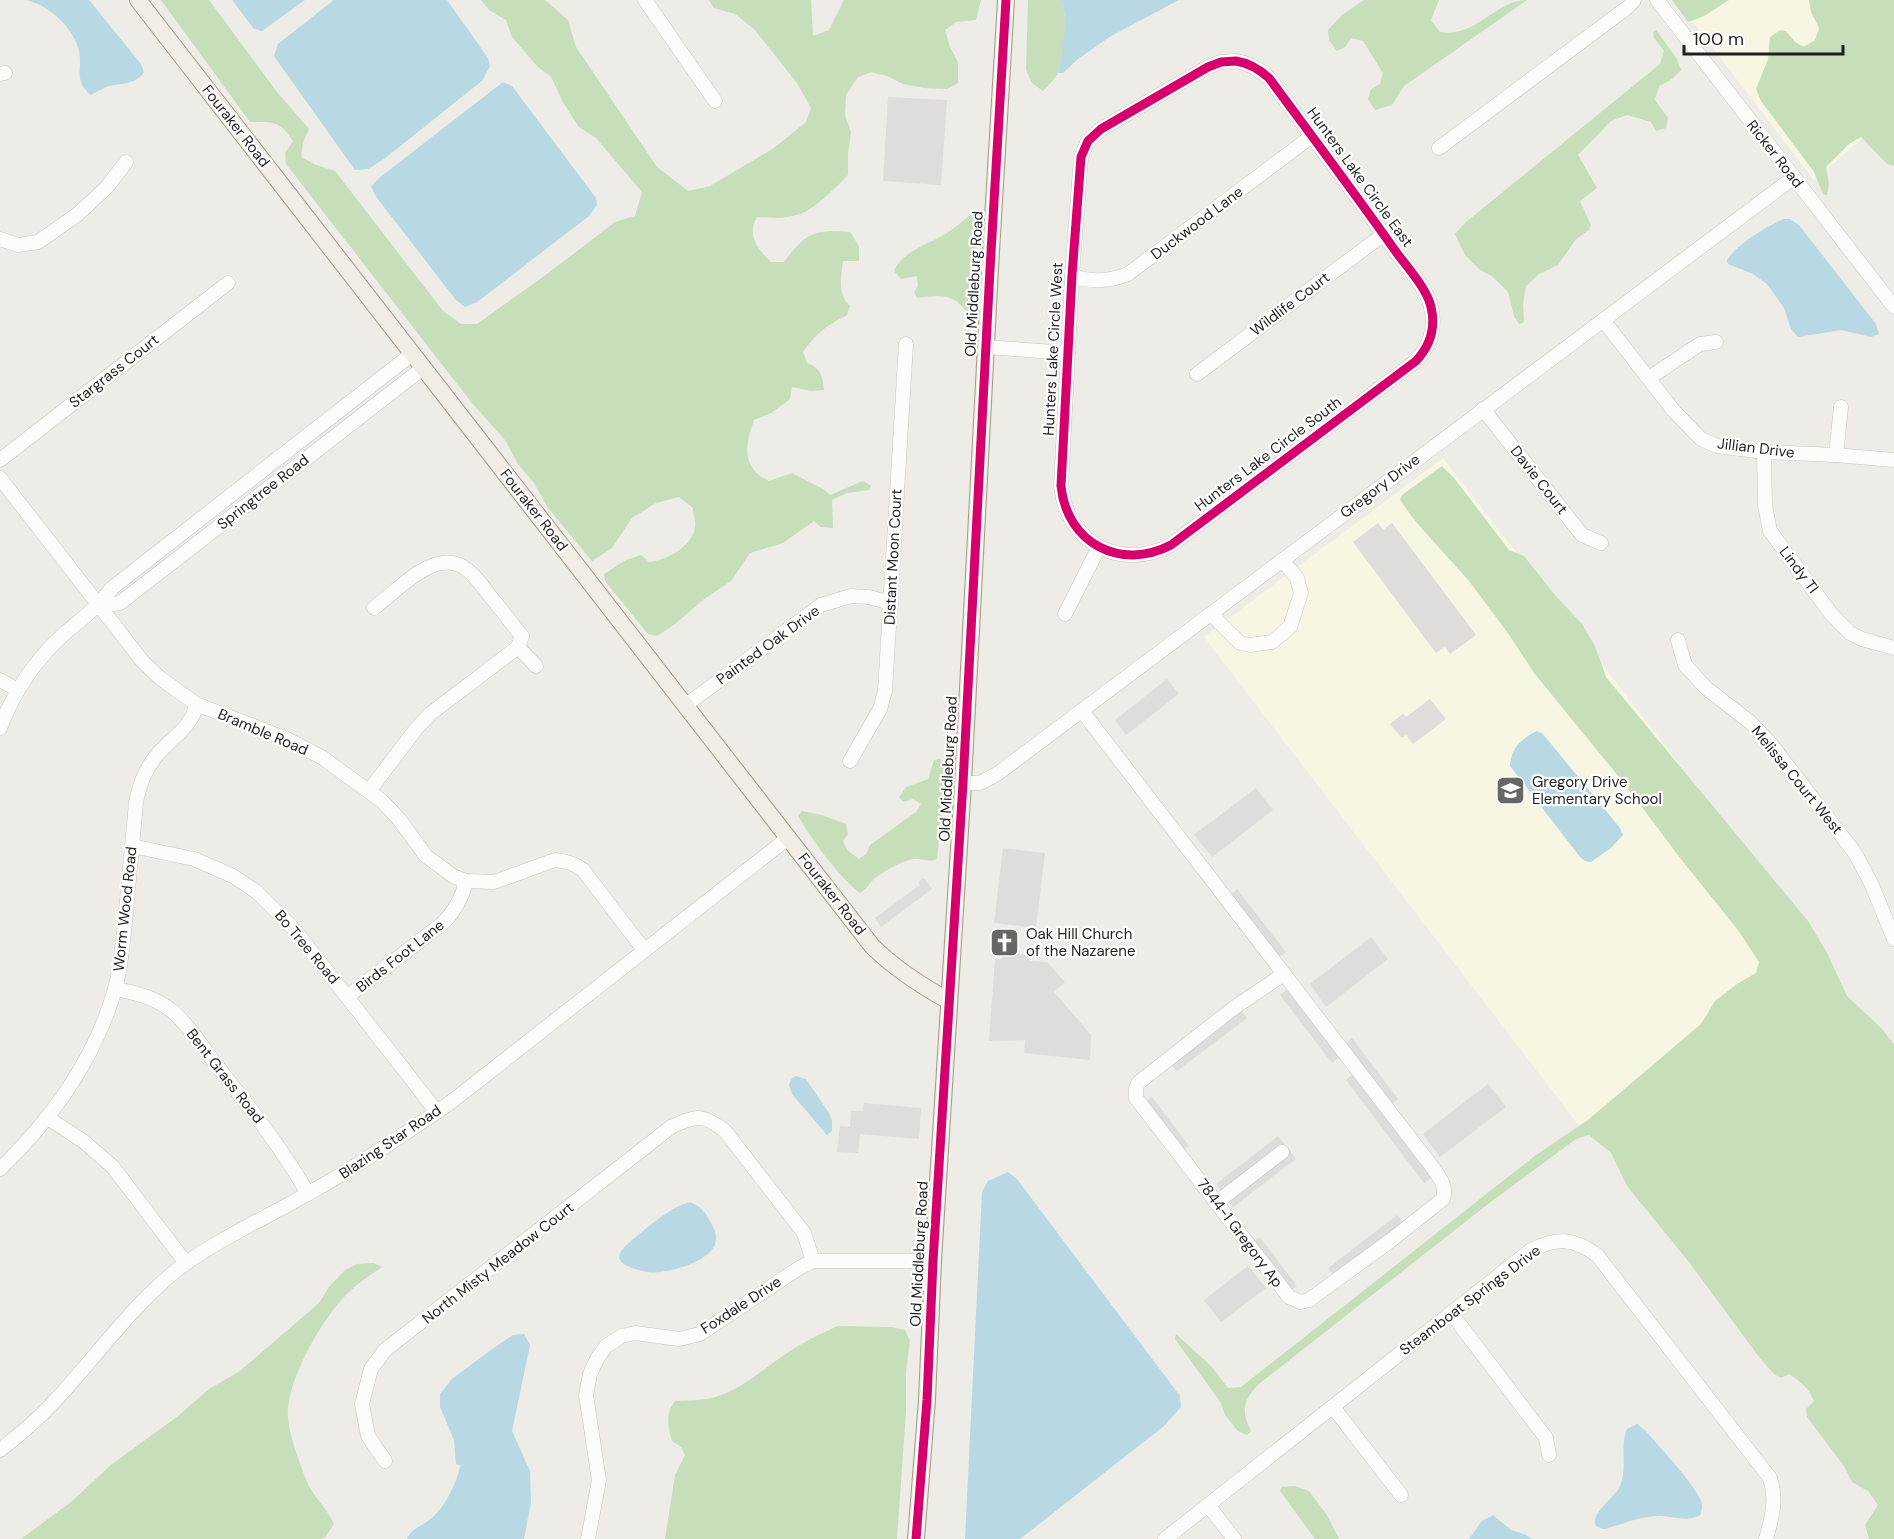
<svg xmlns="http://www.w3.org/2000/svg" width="1894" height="1539" font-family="'DM Sans',sans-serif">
<rect width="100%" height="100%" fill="#edece7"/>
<g fill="#f6f6e3">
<polygon points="1676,0 1894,0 1894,112 1814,180"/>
<polygon points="1443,458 1819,945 1583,1131 1204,637"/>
</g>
<g fill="#c6deba">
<path d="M161 0H209L277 92 309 129 303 142 301 157 316 165 335 171 443 311 461 324H477L547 274 615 222 635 216 642 192 596 138 579 127 564 104 551 77 537 66 512 37 506 20 489 10 481 0H545L568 20 576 47 657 167 688 191 710 186 774 148 806 122 811 108 797 83 754 29 735 14 714 8 709 0H811L813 36 829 30 844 0H981L976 20 956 22 945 30 950 47 958 62V83L947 89 924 88 903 84 887 76 871 72 858 77 846 95 845 115 851 132 848 154V175C836 187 815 209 800 214 786 219 771 218 757 217 746 236 758 249 771 262H784C806 233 813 229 850 232L859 246V261H843C841 278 837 293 850 306L847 315C827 325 815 334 803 352L807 363C821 368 823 377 824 390L811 391 792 387 790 399 771 413 754 420C745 445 741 468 769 481L792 473 823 489 830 495 863 481 871 486 869 490 847 493 832 500 833 528 821 527 814 521 783 543 750 553 731 581 704 599 675 624 657 636 648 634 605 581 604 574 626 560 641 555 649 562C667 560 692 547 695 527 696 521 693 513 693 508L679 497 656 503 632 518 612 548 592 561 548 508 534 483 518 464 505 440 472 403 286 164 285 153 293 141C280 120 273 122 250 122Z"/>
<path d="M1028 0H1062C1067 22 1068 51 1058 72 1055 80 1048 85 1043 91L1032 83 1026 70Z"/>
<path d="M1364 0H1439L1431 20 1440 32C1477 38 1495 0 1527 0L1404 86 1392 105 1375 110 1368 99 1371 89 1380 84 1383 73 1363 41 1351 38 1345 47 1337 51 1329 40 1328 30 1342 15Z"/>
<polygon points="1672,0 1729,0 1704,16 1688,22"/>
<polygon points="1809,0 1894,0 1894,166 1887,164 1861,137 1849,144 1826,167 1829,184 1827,195 1823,194 1814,172 1761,101 1756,89 1768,59 1770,37 1780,30 1786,31 1795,42 1804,47 1815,40 1819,28 1811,12"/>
<polygon points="1656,30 1677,59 1681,70 1672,79 1659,86 1655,100 1668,118 1666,128 1656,131 1651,122 1627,115 1611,121 1578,155 1597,188 1580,201 1591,225 1589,230 1576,239 1558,265 1539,274 1526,286 1523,304 1524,322 1519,324 1514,316 1508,292 1492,276 1480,270 1465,255 1455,234 1466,222 1660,64 1664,51 1654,38 1653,32"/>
<path d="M975 211H978L974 314 970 317C956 294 943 294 917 298L914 292 918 286 917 276 901 279 894 271C902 252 926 245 944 235 955 228 965 219 975 211Z"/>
<path d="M1442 466 1454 478 1509 550 1524 556 1555 595 1582 624 1595 646 1606 677 1808 921 1826 951 1847 996 1881 1028 1894 1044V1539H1869L1865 1525 1878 1505 1868 1491 1852 1482 1844 1466 1807 1417 1806 1409 1814 1401C1809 1388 1801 1382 1789 1374L1781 1378 1774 1374 1759 1357 1689 1262 1627 1186 1611 1153 1589 1135 1576 1139 1492 1201 1260 1383C1244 1399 1240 1409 1251 1431L1247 1435 1238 1431 1225 1415 1221 1403 1175 1339 1176 1334 1212 1367 1228 1388 1241 1387 1536 1155 1588 1120 1701 1024 1715 1001 1737 984 1756 973 1759 962 1738 930 1684 863 1623 782 1534 673 1510 636 1469 581 1416 522 1400 500 1402 495Z"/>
<path d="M940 759 946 770 937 859C926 863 922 858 913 859 903 860 881 873 873 880 867 886 869 887 860 893 837 875 813 841 798 816L802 811 822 815 846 824 848 834 843 841 847 850 859 859 866 854 870 845 916 812 921 804 913 799 904 802 899 797 906 787 928 779 934 760Z"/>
<path d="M374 1263 382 1267C371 1275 359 1282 349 1292 324 1315 286 1381 288 1416 288 1433 301 1466 307 1482 314 1498 327 1508 334 1524L325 1537 321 1539H21L71 1502 111 1465 178 1416 209 1389 240 1371 319 1303 329 1287 345 1270 357 1264Z"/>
<path d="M838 1326 891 1327 905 1330 910 1341 906 1371V1411L897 1539H665L675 1475 685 1455 681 1447 672 1441C668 1426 665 1414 675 1401 687 1400 701 1401 712 1398 741 1390 761 1371 784 1355 801 1343 820 1334 838 1326Z"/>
<polygon points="1295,1486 1309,1491 1327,1515 1339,1539 1315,1539 1280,1491 1282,1487"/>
</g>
<g fill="#dedddb">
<polygon points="888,97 947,100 941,185 883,181"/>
<polygon points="1378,523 1383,530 1392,523 1476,635 1450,654 1445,647 1436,653 1353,542"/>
<polygon points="1167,679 1179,694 1126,735 1115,720"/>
<polygon points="1430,699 1446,719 1413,744 1406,735 1402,738 1390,724 1403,714 1406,717"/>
<polygon points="1256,788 1273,810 1212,857 1194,835"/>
<polygon points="1003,848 1045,853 1036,928 994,923"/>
<polygon points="924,878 932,889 881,927 875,918 920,885 918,882"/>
<polygon points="1237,889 1286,952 1278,958 1229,896"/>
<polygon points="1371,937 1388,959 1326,1007 1310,984"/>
<polygon points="1002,953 1030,955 1030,961 1047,962 1065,982 1054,992 1091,1035 1090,1060 1024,1053 1025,1040 989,1041 995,959 1001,959"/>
<polygon points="1288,989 1340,1057 1332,1063 1280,995"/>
<polygon points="1241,1010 1247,1018 1177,1071 1170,1063"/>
<polygon points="1352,1038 1398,1099 1391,1105 1345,1044"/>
<polygon points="1353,1074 1432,1177 1424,1183 1346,1080"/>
<polygon points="1488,1084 1506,1107 1440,1157 1423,1134"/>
<polygon points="1152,1097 1189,1146 1181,1152 1144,1103"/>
<polygon points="864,1103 921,1108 919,1139 860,1134 858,1153 837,1152 840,1126 850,1127 851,1111 863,1111"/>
<polygon points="1278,1136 1296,1159 1233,1207 1216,1184"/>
<polygon points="1397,1215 1403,1222 1334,1276 1328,1268"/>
<polygon points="1260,1237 1297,1286 1290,1292 1252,1243"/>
<polygon points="1248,1266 1266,1288 1221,1322 1204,1300"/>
</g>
<g fill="#b8d8e3">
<path d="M26 0H89L141 64 144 72C135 85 123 83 109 86 103 88 97 92 91 95 73 80 83 70 79 51 74 28 49 5 26 0Z"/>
<polygon points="232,0 305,0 262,31 254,29"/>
<polygon points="334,0 447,0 488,58 490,66 483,80 384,159 368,169 355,170 274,56 278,44"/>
<path d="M1062 0H1179L1111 36 1078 59 1063 73H1058C1064 48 1068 25 1062 0Z"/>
<polygon points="503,82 512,86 596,198 597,205 589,216 477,302 465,307 456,300 377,198 371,187 379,178"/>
<path d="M1783 219H1790L1799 225 1876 324 1879 334 1871 337 1841 330 1798 337 1791 329 1784 308 1767 284 1753 274 1728 264 1727 260C1737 244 1766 227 1783 219Z"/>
<path d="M1537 731 1543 734 1620 828 1623 835 1611 848 1591 862 1585 861 1580 857 1510 766C1511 748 1521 739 1537 731Z"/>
<polygon points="796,1076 806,1079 829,1113 832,1121 832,1131 827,1135 792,1094 789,1085 792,1078"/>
<polygon points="1008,1172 1017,1179 1180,1396 1181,1407 1164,1426 1020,1539 965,1539 982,1192 988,1181"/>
<path d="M690 1202C702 1207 706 1213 712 1225 714 1228 716 1233 716 1238 717 1261 665 1275 647 1272 604 1263 618 1251 643 1231 657 1220 673 1206 690 1202Z"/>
<path d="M524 1334 530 1345 512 1431 530 1471 531 1502 524 1539H407C412 1528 420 1527 429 1520 443 1511 458 1482 460 1465L456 1464 454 1440 440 1407V1394L452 1379 488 1352 513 1335Z"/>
<path d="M1637 1424 1646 1431C1659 1447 1694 1483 1701 1501 1703 1506 1702 1510 1700 1515 1689 1522 1675 1517 1662 1516 1641 1515 1624 1524 1605 1529 1577 1525 1614 1498 1619 1488 1629 1468 1619 1447 1627 1429Z"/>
<polygon points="1493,1515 1511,1530 1526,1535 1532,1539 1469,1539 1482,1521"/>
</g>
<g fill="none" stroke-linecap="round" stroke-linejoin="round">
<defs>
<g id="minor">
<polyline points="645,0 715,101"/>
<polyline points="1657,0 1894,307"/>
<path d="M1236 61C1249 63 1259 69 1269 78 1311 135 1353 191 1394 249 1405 265 1427 288 1431 307 1436 328 1430 346 1416 361L1171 545C1121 571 1067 544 1061 486L1072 275 1081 157 1088 141 1101 129 1208 67 1221 62Z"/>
<polyline points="0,74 5,73"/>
<polyline points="1439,148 1628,7 1634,0"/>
<polyline points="0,239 18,245 38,242 78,214 107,187 126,162"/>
<path d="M1072 275C1090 283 1110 281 1128 274L1312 136"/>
<polyline points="1603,320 1673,410 1701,439 1717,446 1764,452 1836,455 1894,460"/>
<polyline points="986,347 1068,353"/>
<polyline points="1197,374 1384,234"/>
<polyline points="1649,378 1700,344 1716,342"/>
<polyline points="1483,409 1582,535 1601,543"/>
<polyline points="1764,452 1765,505 1770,531 1832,615 1850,633 1862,639 1894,648"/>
<polyline points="1836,455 1841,407"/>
<polyline points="0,460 228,283"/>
<path d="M0 478 143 662 160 678 196 704 287 739 323 758 382 801 399 819 426 856 453 876 466 881 494 882 555 860C566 861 574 863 583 870L644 950"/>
<polyline points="99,606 120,603 423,368"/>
<path d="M374 608C389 596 403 583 418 573 454 550 469 567 490 596 501 609 511 623 522 636L518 647"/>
<polyline points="1065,614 1099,547"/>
<polyline points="1211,614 1240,643 1250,645 1272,642 1290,627 1301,593 1297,578 1282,560"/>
<polyline points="1678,640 1685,665 1706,688 1750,722 1770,743 1855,853 1871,883 1894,939"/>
<polyline points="518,647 536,666"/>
<polyline points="0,680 18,690"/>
<polyline points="686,705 821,605 851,596 869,597 891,603"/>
<polyline points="1082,711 1284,974"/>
<path d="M0 728C14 691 36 659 65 633 83 618 98 607 112 588L412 354"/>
<polyline points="850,761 880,709 885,691 906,344"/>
<polyline points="963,783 980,783 997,774 1793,178"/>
<polyline points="369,791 416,729 430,714 518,647"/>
<polyline points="132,846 194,859 233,876 257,892 294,929 437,1112"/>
<path d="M1284 974 1433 1168C1440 1178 1447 1186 1443 1199L1390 1241 1309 1300 1301 1302 1289 1297 1136 1098V1088L1138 1083 1235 1007Z"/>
<path d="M115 989C134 992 155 998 171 1010 189 1025 203 1048 218 1067 250 1108 282 1148 308 1194"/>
<path d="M348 996 443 923C455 911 462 898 466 881"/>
<polyline points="48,1118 83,1141 112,1166 186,1263"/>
<path d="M0 1169C51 1120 95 1059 115 989 122 964 123 937 126 912 129 875 133 838 136 802 140 784 145 769 157 755 170 739 193 727 196 704"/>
<polyline points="1216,1203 1282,1152"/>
<polyline points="1451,1313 1546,1438 1549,1455"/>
<polyline points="1333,1407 1401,1495"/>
<path d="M0 1450C18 1436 35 1422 51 1405 96 1358 133 1302 186 1263 224 1236 268 1217 309 1193 358 1166 405 1134 451 1102L788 838"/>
<path d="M385 1461 368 1436 362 1404 371 1369 385 1350 671 1127C696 1115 704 1114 725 1131L804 1233 813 1261"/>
<polyline points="1208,1505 1234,1539"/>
<polyline points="588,1539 599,1480 586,1395 590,1374 597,1359 606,1346 622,1336 635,1333 679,1339 700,1334 799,1268 813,1261 933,1261"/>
<path d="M1165 1539 1531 1250C1557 1237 1573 1238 1597 1255L1770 1478C1777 1500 1772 1517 1766 1539"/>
</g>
<g id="major">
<path d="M138 0 872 946C895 969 920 985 949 1001"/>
<polyline points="916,1539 927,1400 933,1261 963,783 990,269 1006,0"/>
</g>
</defs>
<use href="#minor" stroke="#c6c6c3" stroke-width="15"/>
<use href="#major" stroke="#a49b83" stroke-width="18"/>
<use href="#minor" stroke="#fcfcfb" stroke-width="14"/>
<use href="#major" stroke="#f1ece4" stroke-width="16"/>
<defs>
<g id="cycleway">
<path d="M1236 61C1249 63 1259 69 1269 78 1311 135 1353 191 1394 249 1405 265 1427 288 1431 307 1436 328 1430 346 1416 361L1171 545C1121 571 1067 544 1061 486L1072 275 1081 157 1088 141 1101 129 1208 67 1221 62Z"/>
<polyline points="916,1539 927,1400 933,1261 963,783 990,269 1006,0"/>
</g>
</defs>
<use href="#cycleway" stroke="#fff" stroke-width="13"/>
<use href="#cycleway" stroke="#d6006c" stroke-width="9"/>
</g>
<defs>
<symbol id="school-square" viewBox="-11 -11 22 22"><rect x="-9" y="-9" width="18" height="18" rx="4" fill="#676765" stroke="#fff"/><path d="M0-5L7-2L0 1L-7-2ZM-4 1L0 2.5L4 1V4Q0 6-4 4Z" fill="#fff"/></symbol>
<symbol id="church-square" viewBox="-11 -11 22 22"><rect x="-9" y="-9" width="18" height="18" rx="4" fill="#676765" stroke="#fff"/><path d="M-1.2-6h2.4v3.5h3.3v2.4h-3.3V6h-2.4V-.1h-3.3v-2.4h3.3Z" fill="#fff"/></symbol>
</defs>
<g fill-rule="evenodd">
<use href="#school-square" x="1494" y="774" width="33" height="33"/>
<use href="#church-square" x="988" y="926" width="33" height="33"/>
</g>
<g text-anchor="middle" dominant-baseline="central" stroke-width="4.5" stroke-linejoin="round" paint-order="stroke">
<g font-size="15" fill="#1f1f1f" stroke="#fff">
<text transform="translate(236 126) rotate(52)">Fouraker Road</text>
<text transform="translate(1775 154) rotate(52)">Ricker Road</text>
<text transform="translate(1360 177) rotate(54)">Hunters Lake Circle East</text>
<text transform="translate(1197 223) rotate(-37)">Duckwood Lane</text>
<text transform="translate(974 284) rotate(-87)">Old Middleburg Road</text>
<text transform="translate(1290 304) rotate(-37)">Wildlife Court</text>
<text transform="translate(1053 349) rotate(-87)">Hunters Lake Circle West</text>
<text transform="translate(114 371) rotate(-38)">Stargrass Court</text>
<text transform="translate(1756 448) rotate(7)">Jillian Drive</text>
<text transform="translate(1268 454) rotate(-37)">Hunters Lake Circle South</text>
<text transform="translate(1539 480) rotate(52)">Davie Court</text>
<text transform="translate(1380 486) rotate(-37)">Gregory Drive</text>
<text transform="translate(263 492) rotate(-38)">Springtree Road</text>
<text transform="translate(534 510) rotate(52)">Fouraker Road</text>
<text transform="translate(893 557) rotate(-87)">Distant Moon Court</text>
<text transform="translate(1799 570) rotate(53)">Lindy Tl</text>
<text transform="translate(768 645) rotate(-36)">Painted Oak Drive</text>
<text transform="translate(263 732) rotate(23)">Bramble Road</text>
<text transform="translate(948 769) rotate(-87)">Old Middleburg Road</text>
<text transform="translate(1797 780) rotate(51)">Melissa Court West</text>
<text transform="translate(832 894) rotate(52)">Fouraker Road</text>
<text transform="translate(125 909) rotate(-84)">Worm Wood Road</text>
<text transform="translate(307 947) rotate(50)">Bo Tree Road</text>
<text transform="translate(400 956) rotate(-38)">Birds Foot Lane</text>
<text transform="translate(225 1076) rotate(52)">Bent Grass Road</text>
<text transform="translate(390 1142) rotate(-34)">Blazing Star Road</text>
<text transform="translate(1240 1233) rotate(53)">7844-1 Gregory Ap</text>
<text transform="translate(919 1254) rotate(-87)">Old Middleburg Road</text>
<text transform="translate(498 1263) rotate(-38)">North Misty Meadow Court</text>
<text transform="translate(1470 1300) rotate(-37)">Steamboat Springs Drive</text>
<text transform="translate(741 1305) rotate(-33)">Foxdale Drive</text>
</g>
<g font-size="15" fill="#1f1f1f" stroke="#fff" text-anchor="start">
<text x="1532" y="782">Gregory Drive<tspan x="1532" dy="17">Elementary School</tspan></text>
<text x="1026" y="934">Oak Hill Church<tspan x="1026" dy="17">of the Nazarene</tspan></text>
</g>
</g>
<path d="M1684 45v9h159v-9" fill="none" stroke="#1f1f1f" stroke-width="3"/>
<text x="1693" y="45" font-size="18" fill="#1f1f1f" stroke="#ffffff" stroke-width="4.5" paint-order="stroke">100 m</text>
</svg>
